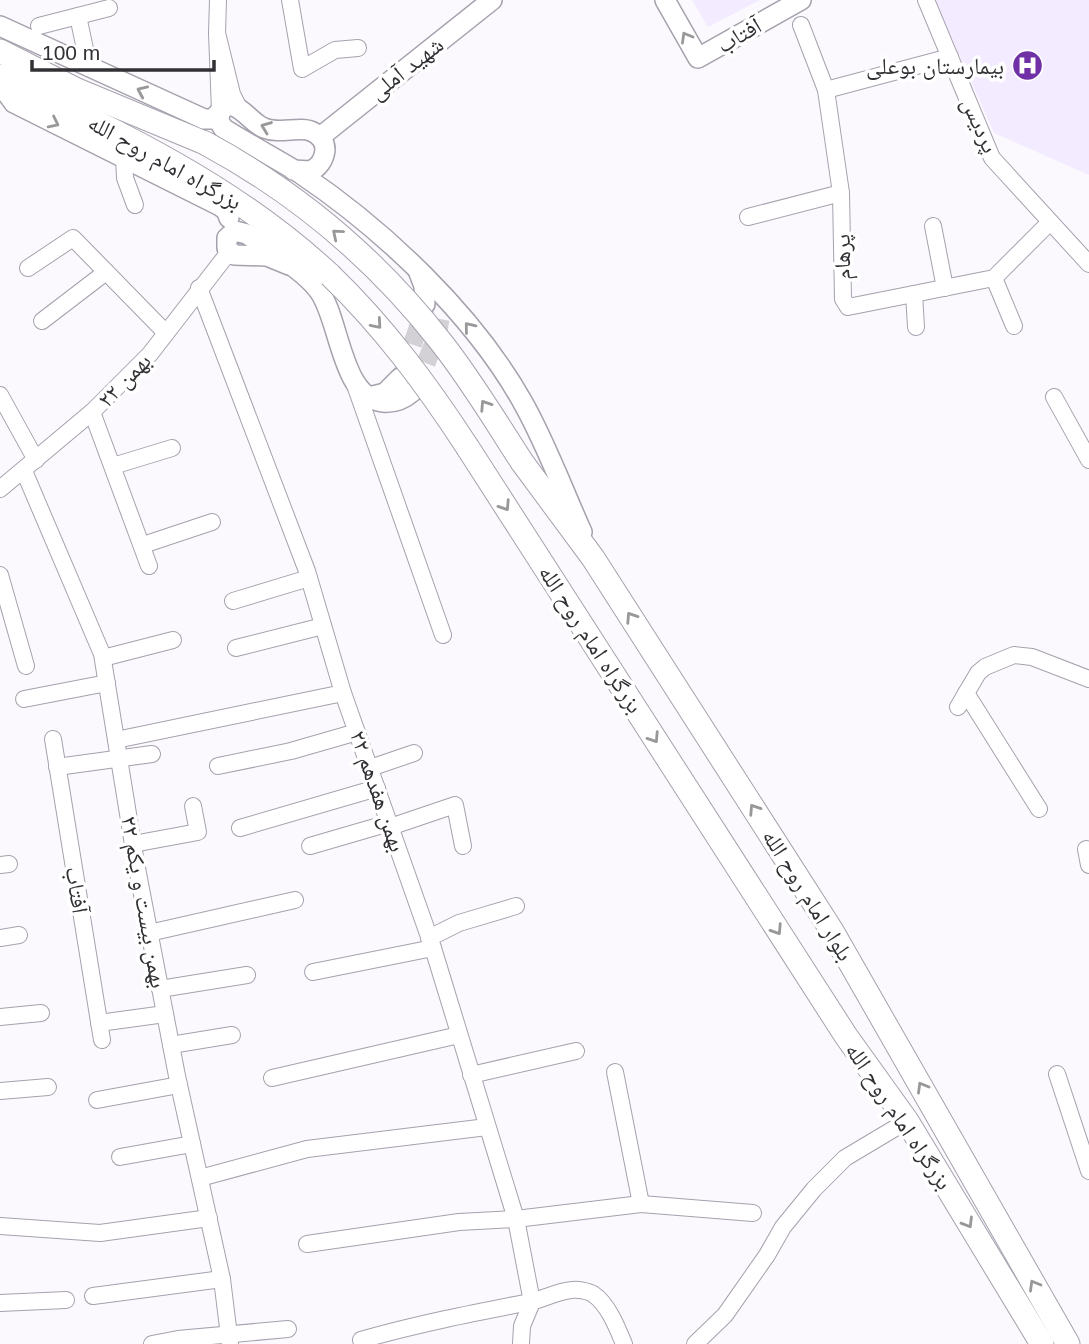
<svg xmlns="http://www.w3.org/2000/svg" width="1089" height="1344" font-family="Helvetica,'Noto Naskh Arabic',sans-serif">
<rect width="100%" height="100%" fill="#fbf9fe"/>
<g fill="#f3ebff">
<polygon points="692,0 760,0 708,27"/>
<polygon points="935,0 1089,0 1089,175 994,133"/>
</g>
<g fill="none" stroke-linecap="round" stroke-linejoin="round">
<g stroke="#d3d1d6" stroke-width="19" stroke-dasharray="19 10" stroke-linecap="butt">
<polyline points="403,372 425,308"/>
<polyline points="415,390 437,336 440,319"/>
</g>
<defs>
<g id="minor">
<polyline points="290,0 302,69 335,50 358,48"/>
<polyline points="926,0 992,158 1089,264"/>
<polyline points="78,16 89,68"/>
<polyline points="801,25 826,90 841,193 843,299 848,307 994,278 1050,222"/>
<polyline points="39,26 109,8"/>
<polyline points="217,33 218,0"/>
<polyline points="826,90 950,57"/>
<polyline points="220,111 217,33 232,94 240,110"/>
<polyline points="124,158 125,178 135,205"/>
<polyline points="748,217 841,193"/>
<polyline points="933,226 945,288"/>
<polyline points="28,268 73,238 166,333"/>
<polyline points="994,278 1014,326"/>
<polyline points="199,288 307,571 343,693 433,948 516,1219 532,1302"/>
<polyline points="914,294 916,327"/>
<polyline points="42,321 106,272"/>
<polyline points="355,385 443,635"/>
<polyline points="0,395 36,460"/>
<polyline points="1054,397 1089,460"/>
<polyline points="92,412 149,566"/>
<polyline points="113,466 172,448"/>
<polyline points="24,471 102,654 136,863 177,1076 222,1279 230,1344"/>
<polyline points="0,489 92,412 150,354 229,252"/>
<polyline points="143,545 212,522"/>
<polyline points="0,575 26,666"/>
<polyline points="233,601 309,578"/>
<polyline points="236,648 323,626"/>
<polyline points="103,658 173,640"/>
<polyline points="966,693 1039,809"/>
<polyline points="24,699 107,683"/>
<polyline points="958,707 978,673 985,667 1014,655 1032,657 1089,679"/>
<polyline points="53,739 102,1040"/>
<polyline points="116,740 343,693"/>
<polyline points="218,766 291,751 357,732"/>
<polyline points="57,767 152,754"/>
<polyline points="370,768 414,753"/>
<polyline points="390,827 455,805 463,846"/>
<polyline points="240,828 377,788"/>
<polyline points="133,844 198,832 193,806"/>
<polyline points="310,846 389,823"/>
<polyline points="1086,849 1089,865"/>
<polyline points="0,865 9,864"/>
<polyline points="149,933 295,900"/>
<polyline points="0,938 19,935"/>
<polyline points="429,938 459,923 516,906"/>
<polyline points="313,972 433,948"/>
<polyline points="160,989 247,975"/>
<polyline points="0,1017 41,1013"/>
<polyline points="99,1023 165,1014"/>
<polyline points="171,1045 232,1035"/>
<polyline points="615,1072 641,1204"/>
<polyline points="1057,1074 1089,1171"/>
<polyline points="471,1075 576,1051"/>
<polyline points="272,1078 459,1035"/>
<polyline points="0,1091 48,1087"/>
<polyline points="97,1100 179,1085"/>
<polyline points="120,1157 192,1144"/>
<polyline points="200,1178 307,1149 487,1127"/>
<polyline points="0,1226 100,1233 209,1218"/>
<polyline points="307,1244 459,1222 516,1219 641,1204 753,1213"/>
<polyline points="93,1296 222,1279"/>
<polyline points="0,1303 66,1300"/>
<path d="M361 1340C417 1324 473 1313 530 1302 544 1299 558 1291 572 1290 577 1289 588 1291 593 1294 608 1304 617 1327 624 1344"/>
<polyline points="152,1344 178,1339 288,1329"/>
<polyline points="521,1344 522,1326 532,1302"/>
<polyline points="695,1344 725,1315 767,1255 783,1227 814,1189 845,1158 907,1121"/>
</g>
<g id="major">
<polyline points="665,0 698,58 801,0"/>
<polyline points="0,26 204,119 212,119 219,113"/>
<polyline points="0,84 14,103 220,206 226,210 229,218"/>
<polyline points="320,137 492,0"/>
<path d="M293 170 311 171C326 163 332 141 313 132 300 125 281 135 264 128 252 123 245 110 233 106H227L220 111 219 121 223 128C248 144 275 158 301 174 384 230 473 314 522 401 545 441 563 490 582 532"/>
<path d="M289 265 267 256 234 255 227 248V238L235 231 247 234C267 249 305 271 319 291 340 319 341 398 383 402 394 403 404 399 412 392"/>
<polyline points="419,273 424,286 425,304"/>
<polyline points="369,397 385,393 400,378"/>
</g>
<g id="highway">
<polyline points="0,51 75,89 205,143"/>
<path d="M0 76C119 132 232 184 330 275"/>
<polyline points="468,448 846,1036 907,1121 1042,1344"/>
<polyline points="522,462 593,558 832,931 1068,1344"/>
</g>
</defs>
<use href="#minor" stroke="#a6a1ad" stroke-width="18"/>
<use href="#major" stroke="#a6a1ad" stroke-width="22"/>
<use href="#highway" stroke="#a6a1ad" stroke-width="25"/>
<use href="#minor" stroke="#fff" stroke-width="16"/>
<use href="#major" stroke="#fff" stroke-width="19"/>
<use href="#highway" stroke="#fff" stroke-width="23"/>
<defs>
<g id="highway-bridge">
<path d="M205 143C296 192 377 260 441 342 471 380 496 422 522 462"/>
<path d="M330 275C384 327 427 385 468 448"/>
</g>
</defs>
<use href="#highway-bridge" stroke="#a6a1ad" stroke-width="25" stroke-linecap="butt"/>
<use href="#highway-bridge" stroke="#fff" stroke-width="23"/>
</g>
<defs><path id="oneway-chevron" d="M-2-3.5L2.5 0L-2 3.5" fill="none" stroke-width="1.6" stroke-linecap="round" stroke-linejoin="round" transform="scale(1.75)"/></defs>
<g stroke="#98989a">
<use href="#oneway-chevron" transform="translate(686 37) rotate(-120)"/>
<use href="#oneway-chevron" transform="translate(142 91) rotate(-156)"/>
<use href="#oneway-chevron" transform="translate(54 123) rotate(26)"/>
<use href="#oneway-chevron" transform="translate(266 127) rotate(-159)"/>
<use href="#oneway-chevron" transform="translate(337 234) rotate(-140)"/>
<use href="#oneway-chevron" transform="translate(377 324) rotate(49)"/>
<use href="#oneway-chevron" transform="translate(469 327) rotate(-129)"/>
<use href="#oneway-chevron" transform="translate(485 405) rotate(-123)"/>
<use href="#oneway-chevron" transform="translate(505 506) rotate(57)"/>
<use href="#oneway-chevron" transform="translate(631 617) rotate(-123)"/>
<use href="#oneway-chevron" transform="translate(654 738) rotate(57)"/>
<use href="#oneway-chevron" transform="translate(754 809) rotate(-123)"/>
<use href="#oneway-chevron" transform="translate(777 930) rotate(57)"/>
<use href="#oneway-chevron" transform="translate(922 1087) rotate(-120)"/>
<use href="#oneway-chevron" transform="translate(968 1223) rotate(59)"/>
<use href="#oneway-chevron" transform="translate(1034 1285) rotate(-120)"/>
</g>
<defs>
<symbol id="hospital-disc" viewBox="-11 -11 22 22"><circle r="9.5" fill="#7031a7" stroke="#fff"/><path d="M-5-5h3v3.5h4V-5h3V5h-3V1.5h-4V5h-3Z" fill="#fff"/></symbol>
</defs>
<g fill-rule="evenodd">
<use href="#hospital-disc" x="1010" y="48" width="35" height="35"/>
</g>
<g text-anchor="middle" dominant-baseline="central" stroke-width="7" stroke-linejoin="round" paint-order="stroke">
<g font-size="23" fill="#323034" stroke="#fff">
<text transform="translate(739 35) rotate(-30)">آفتاب</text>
<text transform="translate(406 68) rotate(-38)">شهید آملی</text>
<text transform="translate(980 125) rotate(66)">پردیس</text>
<text transform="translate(165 162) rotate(29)">بزرگراه امام روح الله</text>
<text transform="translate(842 257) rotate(-91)">پرهام</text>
<text transform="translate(124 380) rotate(-46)">۲۲ بهمن</text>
<text transform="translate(591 639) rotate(57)">بزرگراه امام روح الله</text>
<text transform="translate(378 791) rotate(71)">۲۲ بهمن هفدهم</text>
<text transform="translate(77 890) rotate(81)">آفتاب</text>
<text transform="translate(808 895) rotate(58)">بلوار امام روح الله</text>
<text transform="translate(144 902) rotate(80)">۲۲ بهمن بیست و یکم</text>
<text transform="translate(899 1116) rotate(56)">بزرگراه امام روح الله</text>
</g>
<g font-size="23" fill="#323034" stroke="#fff" text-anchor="end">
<text x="1004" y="66">بیمارستان بوعلی</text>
</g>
</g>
<path d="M32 60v10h182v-10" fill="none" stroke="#323034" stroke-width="3.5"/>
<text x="42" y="60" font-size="21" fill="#323034" stroke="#ffffff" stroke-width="5" paint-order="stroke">100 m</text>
</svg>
